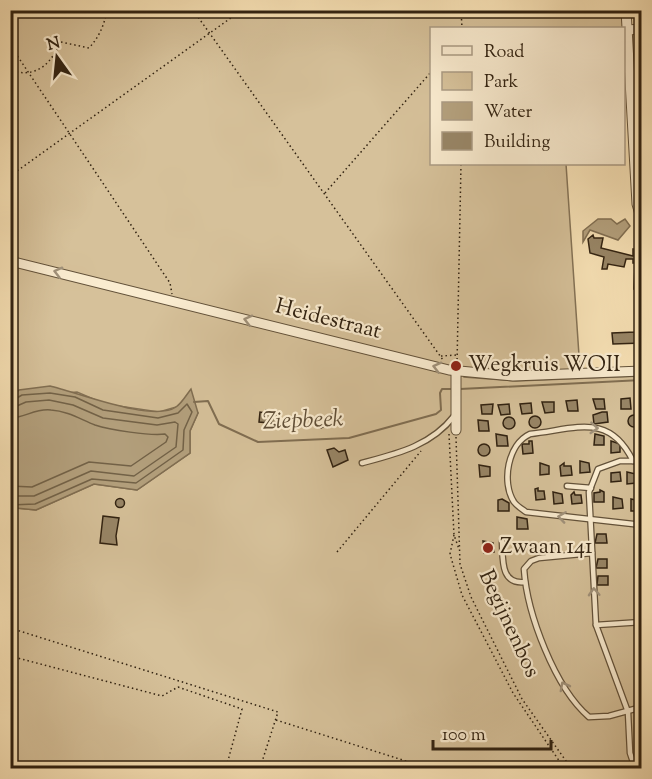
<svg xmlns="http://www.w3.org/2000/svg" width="652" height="779" font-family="'Sorts Mill Goudy',serif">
<rect width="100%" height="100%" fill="#f8e2b6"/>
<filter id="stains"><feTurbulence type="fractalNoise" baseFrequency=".00333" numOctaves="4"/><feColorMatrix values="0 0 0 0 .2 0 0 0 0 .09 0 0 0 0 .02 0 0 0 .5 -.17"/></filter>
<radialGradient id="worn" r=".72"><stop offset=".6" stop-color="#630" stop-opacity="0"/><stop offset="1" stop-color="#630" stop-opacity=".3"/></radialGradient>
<polygon fill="#d6c19a" stroke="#847256" stroke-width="1.5" points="11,11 622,11 623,28 432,28 432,164 566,164 580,370 516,373 464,369 464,377 516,381 641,376 641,768 11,768 11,513 15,508 36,510 94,484 137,490 190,453 190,431 198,413 176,407 159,412 105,404 77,392 11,398"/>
<g fill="#b4a17e" stroke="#806e52" stroke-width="1.5">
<polygon points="598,219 611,219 617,224 625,219 630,226 618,240 590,230 583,242 583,231"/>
<path d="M50 386C77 392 153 423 176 407 182 403 187 394 191 389L198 413 190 431V453L137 490 94 484 36 510 16 508 11 513V398L19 390Z"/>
</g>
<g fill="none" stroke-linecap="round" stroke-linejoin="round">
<g stroke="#726248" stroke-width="1.5">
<polyline points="10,402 22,395 50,393 75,397 103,410 158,418 178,413 187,404 192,412 184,430 183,450 136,483 92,479 35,504 10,505"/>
<polyline points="10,409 26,402 49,400 73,405 103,418 157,425 175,422 178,424 176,447 134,476 91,471 34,496 10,496"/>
<path d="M10 418C25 418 35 408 51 410 67 411 80 419 95 425 110 430 150 436 165 434L168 437 166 442 131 466 89 462 32 487 10 486"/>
</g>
<g stroke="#806e52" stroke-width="2">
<polyline points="460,389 642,380"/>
<polyline points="194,402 208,401 219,424 258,442 349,438 436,414 441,410 440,393 442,389 451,389"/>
</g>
</g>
<g fill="#988667" stroke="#312211" stroke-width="1.5">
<polygon points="593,235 594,238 603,238 601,248 633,256 633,249 642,249 642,263 633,263 633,259 626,259 624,267 608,264 607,269 602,269 604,257 590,253 588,239"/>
<polygon points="635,266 642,266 641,289 634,289"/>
<polygon points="642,320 642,343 613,344 612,333 635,332 635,321"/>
<polygon points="630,398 631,409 621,409 621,399"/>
<polygon points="593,399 604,399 605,409 596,409"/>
<polygon points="577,400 578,411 568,411 566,401"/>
<polygon points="542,402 554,402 554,412 545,413"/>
<polygon points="531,403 532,413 522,414 520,404"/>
<polygon points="493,404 492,414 482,414 481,405"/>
<polygon points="509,404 510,414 501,415 498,405"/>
<polygon points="266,410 277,411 279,424 259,422 260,412 266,413"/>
<polygon points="602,412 607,412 608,422 594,424 593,415"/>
<polygon points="334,413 336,420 321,428 318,421"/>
<circle cx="634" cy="421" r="6"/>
<circle cx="535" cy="422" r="6"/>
<circle cx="509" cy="423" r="6"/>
<polygon points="478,420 488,421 489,431 479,431"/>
<polygon points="496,434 507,436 508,446 497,446"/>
<polygon points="595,434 604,436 604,445 594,445"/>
<polygon points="529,441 532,441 533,453 523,454 522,444 529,444"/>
<polygon points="611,441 620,444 620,452 611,453"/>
<circle cx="484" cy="450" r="6"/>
<polygon points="334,448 339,452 345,450 348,460 333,467 327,450"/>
<polygon points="580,461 589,463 590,472 580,473"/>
<polygon points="540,463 549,466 549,474 540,475"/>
<polygon points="564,463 564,466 571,466 572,475 561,476 560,466"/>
<polygon points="479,465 490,467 490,476 480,477"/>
<polygon points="620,472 621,481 611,482 611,473"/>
<polygon points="627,472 636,474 636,483 627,484"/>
<polygon points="538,488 538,491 544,491 545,499 536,500 535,489"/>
<polygon points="600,490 604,492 604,502 594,502 594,493 600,492"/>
<polygon points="553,492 562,494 563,503 554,504"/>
<polygon points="574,492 575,495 581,495 582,503 572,504 571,495"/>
<polygon points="613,497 622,499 623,508 613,509"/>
<circle cx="120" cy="503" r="4.5"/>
<polygon points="502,499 509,503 509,511 498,511 498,500"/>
<polygon points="631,499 641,501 641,511 631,511"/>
<polygon points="103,516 119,518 116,536 117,545 100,543"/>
<polygon points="517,517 527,519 528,529 517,529"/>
<polygon points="597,534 606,534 607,543 595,543"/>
<polygon points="483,541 493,543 494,552 484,553"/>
<polygon points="598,559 607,559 607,568 596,568"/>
<polygon points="598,576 608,576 608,585 597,585"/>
</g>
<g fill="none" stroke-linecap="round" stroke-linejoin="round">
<defs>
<g id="lane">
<polyline points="633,461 620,461 598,469 589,492 596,625 642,622"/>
<path d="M642 461H633C609 412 576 429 530 434 508 444 501 482 514 502 517 506 522 509 526 512L642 525"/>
<path d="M362 463C396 454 431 446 454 416"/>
<polyline points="567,486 591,488"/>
<path d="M502 541C503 559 500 585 525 582"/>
<path d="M592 553 539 558 531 561 524 569C527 614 555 688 589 717L609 716 642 707"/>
<polyline points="596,625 628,712 630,753 635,768"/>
</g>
<g id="street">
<polyline points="626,10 637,204 642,221"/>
<polyline points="627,30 642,29"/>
<polyline points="10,261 449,370 513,376 642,371"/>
<polyline points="456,430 456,371"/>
</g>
</defs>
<use href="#lane" stroke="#63523a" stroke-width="7"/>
<use href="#street" stroke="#63523a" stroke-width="11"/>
<g stroke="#312211" stroke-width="1.5" stroke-dasharray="1.5 3" stroke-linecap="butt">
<polyline points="193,10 443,360"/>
<polyline points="461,10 462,28"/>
<polyline points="10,45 170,283 172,294"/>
<path d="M10 78 16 72C40 76 51 62 61 42L89 48C99 37 104 26 107 10"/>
<polyline points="10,176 242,10"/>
<polyline points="325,193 432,71"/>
<polyline points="441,356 457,355"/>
<polyline points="457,364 461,164"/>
<polyline points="449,434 454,535 459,549"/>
<polyline points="456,437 460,564 471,597 522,699 571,768"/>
<polyline points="454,535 450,554 462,595 513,693 564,768"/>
<polyline points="337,552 421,451"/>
<polyline points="10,628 278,712 260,768"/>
<polyline points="10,656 162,696 178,687 242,709 226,768"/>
<polyline points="276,720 428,768"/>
</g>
<use href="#lane" stroke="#faecd0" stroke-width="4.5"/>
<use href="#street" stroke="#faecd0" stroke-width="9"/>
</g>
<defs><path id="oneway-chevron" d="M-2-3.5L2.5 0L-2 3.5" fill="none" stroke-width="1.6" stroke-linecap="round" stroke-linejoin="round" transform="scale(1.5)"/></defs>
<g stroke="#a0917a">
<use href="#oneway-chevron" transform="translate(58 272) rotate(-166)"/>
<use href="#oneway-chevron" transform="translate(248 320) rotate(-166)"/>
<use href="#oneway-chevron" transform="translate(437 367) rotate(-166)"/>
<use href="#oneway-chevron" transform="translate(594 428) rotate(4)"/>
<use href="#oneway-chevron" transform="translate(562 517) rotate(-172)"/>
<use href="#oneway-chevron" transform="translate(594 592) rotate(-93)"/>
<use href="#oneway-chevron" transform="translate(564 686) rotate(-118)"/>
</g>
<g fill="#8f2418" stroke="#faecd0" stroke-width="2">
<circle cx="456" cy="366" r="6"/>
<circle cx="488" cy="548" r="6"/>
</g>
<g text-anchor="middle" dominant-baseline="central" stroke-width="4.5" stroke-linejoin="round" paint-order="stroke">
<g font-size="22" fill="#312211" stroke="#faecd0">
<text transform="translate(328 320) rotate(14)">Heidestraat</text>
<text transform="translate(508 624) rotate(65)">Begijnenbos</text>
</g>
<g font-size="22" fill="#312211" stroke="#faecd0" text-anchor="start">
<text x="468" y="366">Wegkruis WOII</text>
<text x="500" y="548">Zwaan 141</text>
</g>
<g font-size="24" font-style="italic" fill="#5f4e37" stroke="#faecd0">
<text transform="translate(303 421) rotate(-2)">Ziepbeek</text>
</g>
</g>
<rect width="652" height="779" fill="none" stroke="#f8e2b6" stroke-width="36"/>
<rect x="12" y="12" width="628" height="755" fill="none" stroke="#312211" stroke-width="3"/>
<rect x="18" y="18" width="616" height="743" fill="none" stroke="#312211" stroke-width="1.5"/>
<rect x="430" y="27" width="195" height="138" fill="#faecd0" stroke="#aa9b84" stroke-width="1.5"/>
<rect x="442" y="46" width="30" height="9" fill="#faecd0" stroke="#aa9b84" stroke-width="1.5"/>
<text x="484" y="57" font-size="18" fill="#312211">Road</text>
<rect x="442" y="72" width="30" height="18" fill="#d6c19a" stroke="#aa9b84" stroke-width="1.5"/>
<text x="484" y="87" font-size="18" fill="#312211">Park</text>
<rect x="442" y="102" width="30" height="18" fill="#b4a17e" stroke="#aa9b84" stroke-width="1.5"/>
<text x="484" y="117" font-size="18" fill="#312211">Water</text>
<rect x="442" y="132" width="30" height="18" fill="#988667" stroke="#aa9b84" stroke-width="1.5"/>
<text x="484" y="147" font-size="18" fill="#312211">Building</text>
<g transform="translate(57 57) rotate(345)" stroke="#faecd0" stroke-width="4.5" paint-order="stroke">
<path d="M0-4.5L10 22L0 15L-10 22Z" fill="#312211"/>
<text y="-9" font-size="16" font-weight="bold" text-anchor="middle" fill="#312211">N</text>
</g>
<path d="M433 740v9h118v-9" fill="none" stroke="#312211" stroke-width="3"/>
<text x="442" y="740" font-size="18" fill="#312211" stroke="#faecd0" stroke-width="4.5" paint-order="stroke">100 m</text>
<rect width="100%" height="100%" filter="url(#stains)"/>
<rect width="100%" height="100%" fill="url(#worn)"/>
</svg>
